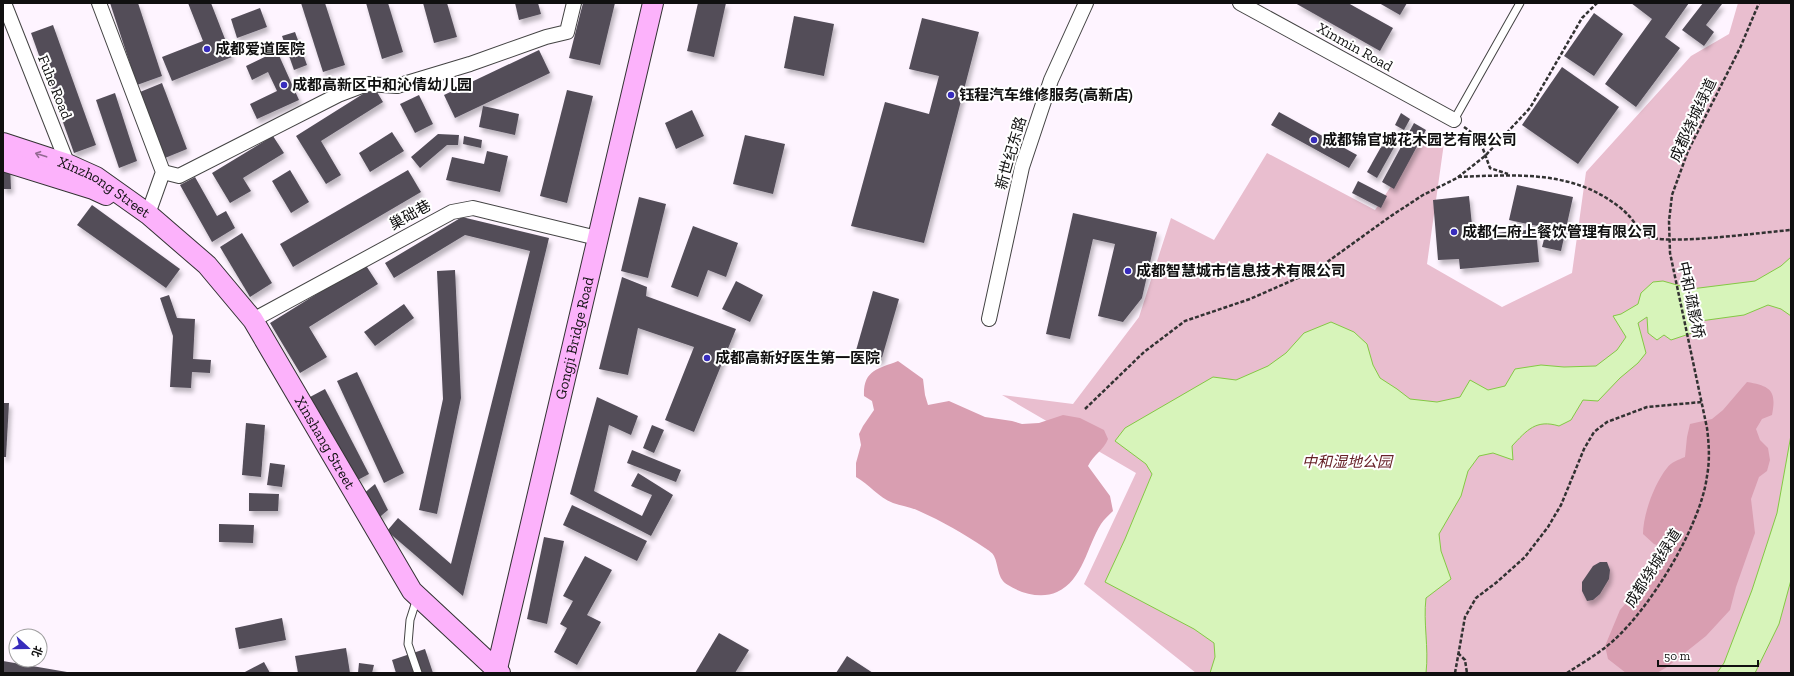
<svg xmlns="http://www.w3.org/2000/svg" width="1794" height="676" font-family="'Zilla Slab','Noto Sans SC',serif">
<defs>
<filter id="shadow"><feDropShadow dx="2.5" dy="4.5" stdDeviation="2" flood-color="#0004"/></filter>
</defs>
<rect width="100%" height="100%" fill="#fef4ff"/>
<polygon fill="#e9becf" points="1738,3 1791,3 1791,673 1196,673 1084,584 1136,473 1002,395 1073,404 1139,317 1171,218 1214,240 1267,153 1375,210 1427,133 1444,143 1427,264 1502,307 1572,273 1586,172 1691,56 1729,34"/>
<g fill="#d99eb1">
<path d="M898 361 923 379 925 395 928 405 949 401 985 417 1012 421 1022 424 1039 423 1063 415 1080 418 1104 430 1108 439C1104 450 1093 455 1088 466L1110 496 1113 511C1109 515 1104 519 1101 524 1087 546 1083 580 1057 592 1042 599 1022 594 1008 585 997 579 999 566 994 556 993 553 988 550 985 548 964 534 942 521 919 511 911 507 901 506 893 503 878 497 869 484 856 477V463L861 445 859 434 863 426 874 410 872 401 864 396C863 370 878 369 898 361Z"/>
<path d="M1747 382C1770 386 1777 390 1772 415L1762 419 1756 429 1760 440 1768 448 1770 460 1767 471 1759 477 1751 499 1755 533 1736 587 1730 610 1706 636 1667 667 1657 673H1626L1608 659 1605 646 1620 610 1641 586 1661 559 1664 548 1654 544 1643 534C1643 515 1654 484 1667 468 1671 462 1678 460 1685 457L1687 437 1690 424 1712 419 1723 410Z"/>
</g>
<g fill="#d7f4ba" stroke="#83c944">
<path d="M1791 257V316L1781 309 1768 305 1744 315 1693 322 1695 332 1671 340 1664 335 1657 340 1648 333 1647 317 1638 323 1646 353 1638 363 1620 378 1598 401 1583 400 1571 420 1559 426C1536 419 1527 430 1512 446L1513 460 1493 453 1479 456 1468 471 1461 496 1439 534 1441 551 1451 579 1426 598C1423 623 1429 647 1426 673H1210L1215 657 1214 643 1194 629 1105 582 1125 539 1152 474 1146 464 1115 441 1125 428 1213 377 1236 380 1268 366 1286 353 1304 333 1331 322 1354 332 1367 344 1373 365 1380 378 1397 389 1410 399 1437 402 1460 397 1470 380 1488 390 1505 386 1515 369 1541 365 1564 367 1596 366 1617 350 1626 337 1613 316 1621 314 1638 304 1641 293 1653 282 1663 281 1691 289 1755 281 1781 266Z"/>
<polygon points="1791,435 1791,580 1779,624 1755,673 1717,673 1724,663 1752,590 1777,513"/>
</g>
<g fill="#534d59" filter="url(#shadow)">
<polygon points="110,3 138,3 162,76 137,85"/>
<polygon points="188,3 211,3 232,57 172,81 162,57 203,41"/>
<polygon points="301,3 325,3 345,65 323,72"/>
<polygon points="366,3 388,3 403,52 382,59"/>
<polygon points="423,3 447,3 457,37 434,43"/>
<polygon points="515,3 538,3 541,14 519,20"/>
<polygon points="583,3 615,3 600,65 569,58"/>
<polygon points="698,3 726,3 714,57 687,51"/>
<polygon points="1295,3 1348,3 1393,28 1380,51"/>
<polygon points="1379,3 1407,3 1400,15"/>
<polygon points="1631,3 1689,3 1665,37 1680,48 1636,107 1605,84 1652,19"/>
<polygon points="1703,3 1722,4 1706,25 1714,32 1704,46 1682,30"/>
<polygon points="260,8 267,27 237,38 231,19"/>
<polygon points="1594,13 1623,34 1594,76 1564,56"/>
<polygon points="794,16 834,24 824,76 784,68"/>
<polygon points="922,18 979,32 924,243 851,226 885,102 929,114 939,76 909,69"/>
<polygon points="53,25 96,145 74,153 31,33"/>
<polygon points="295,32 307,65 294,70 282,36"/>
<polygon points="539,50 550,73 455,118 444,95"/>
<polygon points="277,51 299,100 257,119 250,104 277,91 268,72 252,80 246,66"/>
<polygon points="1562,67 1619,107 1578,164 1522,125"/>
<polygon points="162,83 187,149 165,158 140,92"/>
<polygon points="374,87 383,102 321,141 341,175 326,184 296,136"/>
<polygon points="567,90 593,96 567,203 540,196"/>
<polygon points="115,93 137,161 119,168 96,100"/>
<polygon points="419,95 433,124 415,133 400,104"/>
<polygon points="483,106 519,114 515,135 479,127"/>
<polygon points="692,110 704,136 676,149 665,123"/>
<polygon points="1279,112 1357,155 1349,168 1271,125"/>
<polygon points="1401,113 1410,119 1404,130 1395,125"/>
<polygon points="1414,123 1426,130 1394,189 1382,182"/>
<polygon points="392,132 404,151 370,172 359,153"/>
<polygon points="438,134 459,135 458,145 447,145 420,168 411,157"/>
<polygon points="745,135 785,144 773,194 733,184"/>
<polygon points="273,136 284,153 243,178 251,191 230,203 212,173"/>
<polygon points="464,136 482,140 481,148 463,144"/>
<polygon points="1386,138 1396,144 1377,178 1367,172"/>
<polygon points="487,151 508,156 500,192 446,180 452,157 484,164"/>
<polygon points="3,165 10,165 11,189 3,189"/>
<polygon points="290,170 309,202 291,213 272,181"/>
<polygon points="408,170 421,192 293,267 280,244"/>
<polygon points="195,177 217,216 226,211 235,228 212,242 180,185"/>
<polygon points="1358,181 1387,196 1381,208 1352,193"/>
<polygon points="1517,185 1573,197 1561,251 1542,247 1547,228 1509,220"/>
<polygon points="1469,196 1473,235 1536,229 1539,262 1460,269 1459,259 1438,260 1433,200"/>
<polygon points="639,197 666,204 648,278 621,271"/>
<polygon points="92,205 180,269 166,288 77,225"/>
<polygon points="1073,213 1157,232 1142,298 1123,322 1098,316 1115,244 1093,239 1070,339 1046,334"/>
<polygon points="462,217 549,238 463,596 387,531 398,518 451,564 530,251 465,235 394,278 385,263"/>
<polygon points="693,226 738,243 726,277 708,270 698,297 671,287"/>
<polygon points="242,233 272,283 250,297 220,247"/>
<polygon points="365,264 378,284 309,327 327,357 300,373 270,323"/>
<polygon points="455,270 461,398 437,514 419,510 443,399 437,271"/>
<polygon points="622,277 647,287 646,296 736,329 694,432 665,420 694,347 638,328 628,375 599,369"/>
<polygon points="736,281 763,295 750,322 722,309"/>
<polygon points="873,291 899,299 881,361 855,354"/>
<polygon points="169,295 177,318 195,319 193,359 211,360 210,373 192,372 191,388 170,387 173,336 160,298"/>
<polygon points="404,304 414,318 375,346 364,332"/>
<polygon points="357,372 404,473 384,483 337,381"/>
<polygon points="325,389 369,474 354,482 310,397"/>
<polygon points="597,397 638,416 631,435 609,425 594,491 642,516 652,495 631,486 638,473 673,495 651,536 570,494"/>
<polygon points="3,403 9,403 6,457 3,457"/>
<polygon points="246,423 265,425 261,477 242,475"/>
<polygon points="652,425 664,430 654,453 643,448"/>
<polygon points="632,450 681,470 676,482 627,463"/>
<polygon points="270,463 285,465 282,487 267,485"/>
<polygon points="375,484 388,510 375,521 362,495"/>
<polygon points="249,493 279,494 278,511 249,511"/>
<polygon points="572,505 647,541 637,561 563,525"/>
<polygon points="219,524 254,525 253,543 219,542"/>
<polygon points="544,537 564,541 547,624 527,619"/>
<polygon points="585,556 612,570 587,615 601,622 577,665 554,652 567,628 560,624 573,601 563,596"/>
<polygon points="1600,562 1607,562 1610,570 1609,579 1600,594 1593,600 1587,601 1582,591 1582,582 1593,566"/>
<polygon points="282,618 286,640 239,649 235,628"/>
<polygon points="719,633 749,650 735,673 695,673"/>
<polygon points="346,648 350,673 298,673 295,656"/>
<polygon points="425,649 433,673 396,673 392,660"/>
<polygon points="847,656 873,673 836,673"/>
<polygon points="3,661 67,672 67,673 3,673"/>
<polygon points="264,662 270,673 243,673"/>
<polygon points="359,663 374,665 372,673 358,673"/>
</g>
<g fill="none" stroke-linecap="round" stroke-linejoin="round">
<defs>
<g id="service">
<polyline points="1454,120 1520,3"/>
<polyline points="417,598 410,620 408,644 418,673"/>
</g>
<g id="minor">
<polyline points="4,3 70,170"/>
<polyline points="99,3 163,172 148,214"/>
<polyline points="1240,3 1454,120"/>
<polyline points="163,172 179,176 338,95 367,84 397,86 470,64 546,37 567,32 574,3"/>
<polyline points="989,319 1022,167 1051,80 1086,3"/>
<polyline points="253,320 452,212 473,208 597,238"/>
</g>
<g id="secondary">
<path id="s1" d="M3 143 67 164 96 177 148 214 207 265 253 320 412 591 500 673"/>
<polyline points="3,161 93,189 106,195"/>
<path id="s2" d="M496 673 653 3"/>
</g>
</defs>
<use href="#service" stroke="#434343" stroke-width="9"/>
<use href="#minor" stroke="#434343" stroke-width="16"/>
<use href="#secondary" stroke="#323232" stroke-width="22"/>
<g stroke="#323232" stroke-width="2.5" stroke-dasharray="4 2" stroke-linecap="butt">
<polyline points="1464,127 1479,138 1490,168 1508,174"/>
<path d="M1458 177C1510 175 1566 170 1611 201 1617 205 1624 210 1628 215 1634 220 1639 232 1646 236 1665 246 1764 232 1791 230"/>
<polyline points="1085,409 1144,352 1185,321 1250,299 1316,270 1391,216 1423,195 1457,178 1485,156 1530,108 1582,18 1597,3"/>
<polyline points="1458,653 1465,660 1467,673"/>
<polyline points="1455,673 1465,617 1476,598 1497,582 1525,557 1548,527 1561,505 1584,449 1594,432 1607,422 1647,407 1702,402"/>
<path d="M1567 673C1582 663 1600 653 1614 640 1651 607 1701 525 1707 476 1710 460 1709 444 1707 428L1670 253 1669 221 1672 195 1688 151 1740 48 1759 3"/>
</g>
<use href="#service" stroke="#fff" stroke-width="7"/>
<use href="#minor" stroke="#fff" stroke-width="14"/>
<use href="#secondary" stroke="#fcb2fb" stroke-width="20"/>
</g>
<defs><path id="oneway-shaft" d="M-6 0H5M1.5-3L5.5 0L1.5 3" fill="none" stroke-width="1.6" stroke-linecap="round" stroke-linejoin="round"/></defs>
<use stroke="#926991" href="#oneway-shaft" transform="translate(41 155) rotate(-162)"/>
<g fill="#372cbc" stroke="#fff" stroke-width="1.5">
<circle cx="207" cy="49" r="4"/>
<circle cx="284" cy="85" r="4"/>
<circle cx="951" cy="95" r="4"/>
<circle cx="1314" cy="140" r="4"/>
<circle cx="1454" cy="232" r="4"/>
<circle cx="1128" cy="271" r="4"/>
<circle cx="707" cy="358" r="4"/>
</g>
<g text-anchor="middle" dominant-baseline="central" stroke-width="4" stroke-linejoin="round" paint-order="stroke">
<g font-size="15" fill="#101010" stroke="#fff">
<text transform="translate(1355 47) rotate(29)">Xinmin Road</text>
<text transform="translate(55 87) rotate(68)">Fuhe Road</text>
<text transform="translate(1693 120) rotate(-65)">成都绕城绿道</text>
<text transform="translate(1011 153) rotate(-74)">新世纪东路</text>
<text stroke="none"><textPath href="#s1" startOffset="111">Xinzhong Street</textPath></text>
<text transform="translate(410 215) rotate(-29)">巢础巷</text>
<text transform="translate(1691 300) rotate(78)">中和·疏影桥</text>
<text stroke="none"><textPath href="#s2" startOffset="344">Gongji Bridge Road</textPath></text>
<text stroke="none"><textPath href="#s1" startOffset="455">Xinshang Street</textPath></text>
<text transform="translate(1653 568) rotate(-57)">成都绕城绿道</text>
</g>
<g font-size="15" font-weight="bold" fill="#101010" stroke="#fff" text-anchor="start">
<text x="215" y="49">成都爱道医院</text>
<text x="292" y="85">成都高新区中和沁倩幼儿园</text>
<text x="959" y="95">钰程汽车维修服务(高新店)</text>
<text x="1322" y="140">成都锦官城花木园艺有限公司</text>
<text x="1462" y="232">成都仁府上餐饮管理有限公司</text>
<text x="1136" y="271">成都智慧城市信息技术有限公司</text>
<text x="715" y="358">成都高新好医生第一医院</text>
</g>
<g font-size="15" font-style="italic" fill="#672228" stroke="#fff">
<text x="1347" y="462">中和湿地公园</text>
</g>
</g>
<rect width="1794" height="676" fill="none" stroke="#101010" stroke-width="8"/>
<g transform="translate(28 648) rotate(111)"><circle r="19" fill="#ffffff" stroke="#9f9f9f"/>
<path d="M0-3L7 15L0 10L-7 15Z" fill="#372cbc"/>
<text y="-6" font-size="11" font-weight="bold" text-anchor="middle" fill="#101010">北</text>
</g>
<path d="M1658 660v6h100v-6" fill="none" stroke="#101010" stroke-width="2"/>
<text x="1664" y="660" font-size="12" fill="#101010" stroke="#ffffff" stroke-width="3" paint-order="stroke">50 m</text>
</svg>
